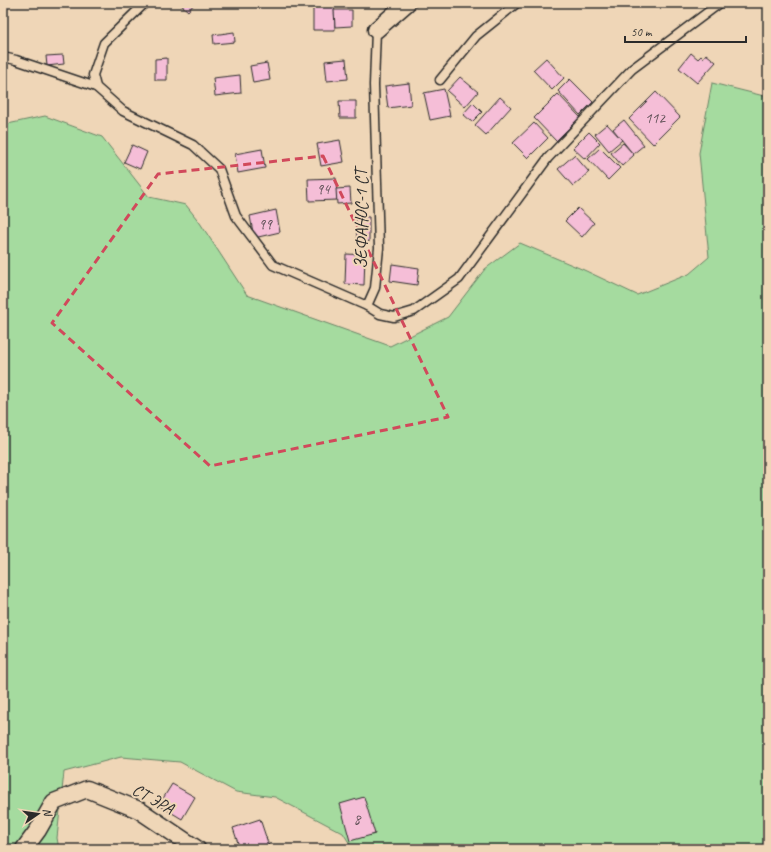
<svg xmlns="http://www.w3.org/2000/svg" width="771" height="852" font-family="Caveat,sans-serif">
<rect width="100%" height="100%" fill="#efd6b7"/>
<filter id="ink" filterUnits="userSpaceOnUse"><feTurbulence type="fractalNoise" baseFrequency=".025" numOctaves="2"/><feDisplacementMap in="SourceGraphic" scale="8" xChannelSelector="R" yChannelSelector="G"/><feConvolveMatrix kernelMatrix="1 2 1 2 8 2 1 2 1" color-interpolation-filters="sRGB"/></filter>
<g filter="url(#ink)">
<polygon fill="#a5db9f" stroke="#688365" points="712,83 768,97 768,849 353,849 343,833 275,797 236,792 180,762 121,757 64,772 57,838 59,849 3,849 3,125 45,116 102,137 149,197 186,205 200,223 247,295 390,346 448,317 485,269 520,243 584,270 637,295 689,274 709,257 699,153"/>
<g fill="#f5bed7" stroke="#2b2b2b">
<polygon points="179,3 195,3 188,11"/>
<polygon points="313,3 334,3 335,30 313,30"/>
<polygon points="334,10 352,10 352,26 335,27"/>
<polygon points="234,32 235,42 214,44 213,35"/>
<polygon points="691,53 698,59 701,56 703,58 706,54 716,62 697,83 679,68"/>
<polygon points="63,55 64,64 47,66 46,56"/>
<polygon points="167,58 167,80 155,80 155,59"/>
<polygon points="546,58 564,78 552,90 533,70"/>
<polygon points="346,59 348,79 327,81 325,61"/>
<polygon points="267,63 270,80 253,83 250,66"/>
<polygon points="240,75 241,93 215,96 213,78"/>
<polygon points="460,77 478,92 465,107 447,91"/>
<polygon points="570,79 593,102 580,115 558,91"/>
<polygon points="409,83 411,105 388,108 385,86"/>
<polygon points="444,89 450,116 430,120 424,93"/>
<polygon points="656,92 680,117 653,144 629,119"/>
<polygon points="558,94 580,117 556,141 534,118"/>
<polygon points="500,97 511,107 486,135 475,125"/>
<polygon points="339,101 356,101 356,118 340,118"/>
<polygon points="473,103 482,112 472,122 463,114"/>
<polygon points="624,120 644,145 633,154 613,129"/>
<polygon points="534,123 548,138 528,158 513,143"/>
<polygon points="607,124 622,140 609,151 595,134"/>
<polygon points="589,132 600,143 585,159 573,148"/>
<polygon points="340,140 344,162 321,166 317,144"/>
<polygon points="623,143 634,155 622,166 611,153"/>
<polygon points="132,145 147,152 140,169 124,162"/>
<polygon points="600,148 620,168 608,180 588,159"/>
<polygon points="262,149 265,168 238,173 235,154"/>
<polygon points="574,155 589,172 573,186 558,169"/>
<polygon points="336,178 337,200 309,201 308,179"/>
<polygon points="350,188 351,203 337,204 336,189"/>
<polygon points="578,208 594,223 582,237 565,221"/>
<polygon points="276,210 280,232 254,238 250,216"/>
<polygon points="356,217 369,217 369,242 357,242"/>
<polygon points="346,254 365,255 364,285 345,284"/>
<polygon points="392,264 419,268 417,285 390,281"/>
<polygon points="172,784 195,797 182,819 159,805"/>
<polygon points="364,797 375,834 350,841 340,804"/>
<polygon points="260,819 269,846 262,849 240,849 233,828"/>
</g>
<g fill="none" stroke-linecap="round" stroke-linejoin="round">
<defs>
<g id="lane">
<polyline points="3,57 16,60 96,87 123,111 193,145 219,169 236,216 273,265 367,306 375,288 379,248 374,85 376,30"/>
<polyline points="440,80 476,36 517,3"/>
<polyline points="96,87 93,75 104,43 145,3"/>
<polyline points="367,306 380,314 394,317 414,311 459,279 548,158 632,69 720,3"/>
</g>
<g id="street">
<polyline points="376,30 407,3"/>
<polyline points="24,849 38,830 54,802 87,789 139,810 197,849"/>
</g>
</defs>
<use href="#lane" stroke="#2b2b2b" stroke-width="11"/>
<use href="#street" stroke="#2b2b2b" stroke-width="19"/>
<use href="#lane" stroke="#efd6b7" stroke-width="8"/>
<use href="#street" stroke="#efd6b7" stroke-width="16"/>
</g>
</g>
<path fill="none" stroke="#d1495b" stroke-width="3" stroke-dasharray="8 5" stroke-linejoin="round" d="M323 156 448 417 210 466 52 323 158 174Z"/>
<g text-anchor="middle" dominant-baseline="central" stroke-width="4" stroke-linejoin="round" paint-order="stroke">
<g font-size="15" fill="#5e5056">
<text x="655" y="118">112</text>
<text x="323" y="189">94</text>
<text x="265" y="224">99</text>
<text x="357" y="819">8</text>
</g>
<g font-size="17" fill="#2b2b2b" stroke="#efd6b7">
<text transform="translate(361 219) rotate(-90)">ЗЕФАНОС-1 СТ</text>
<text transform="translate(153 799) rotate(29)">СТ ЭРА</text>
</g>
</g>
<rect width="771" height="852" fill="none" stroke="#efd6b7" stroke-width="16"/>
<rect x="8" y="8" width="755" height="836" fill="none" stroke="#2b2b2b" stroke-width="1.5" filter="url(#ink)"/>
<g transform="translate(38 814) rotate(77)" stroke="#efd6b7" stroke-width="3" paint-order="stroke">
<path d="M0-3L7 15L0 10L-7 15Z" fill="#2b2b2b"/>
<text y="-6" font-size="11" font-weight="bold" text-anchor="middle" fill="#2b2b2b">N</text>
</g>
<path d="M625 36v6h121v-6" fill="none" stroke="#2b2b2b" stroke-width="2"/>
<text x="631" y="36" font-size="12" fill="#2b2b2b" stroke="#efd6b7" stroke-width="3" paint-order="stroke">50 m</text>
</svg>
